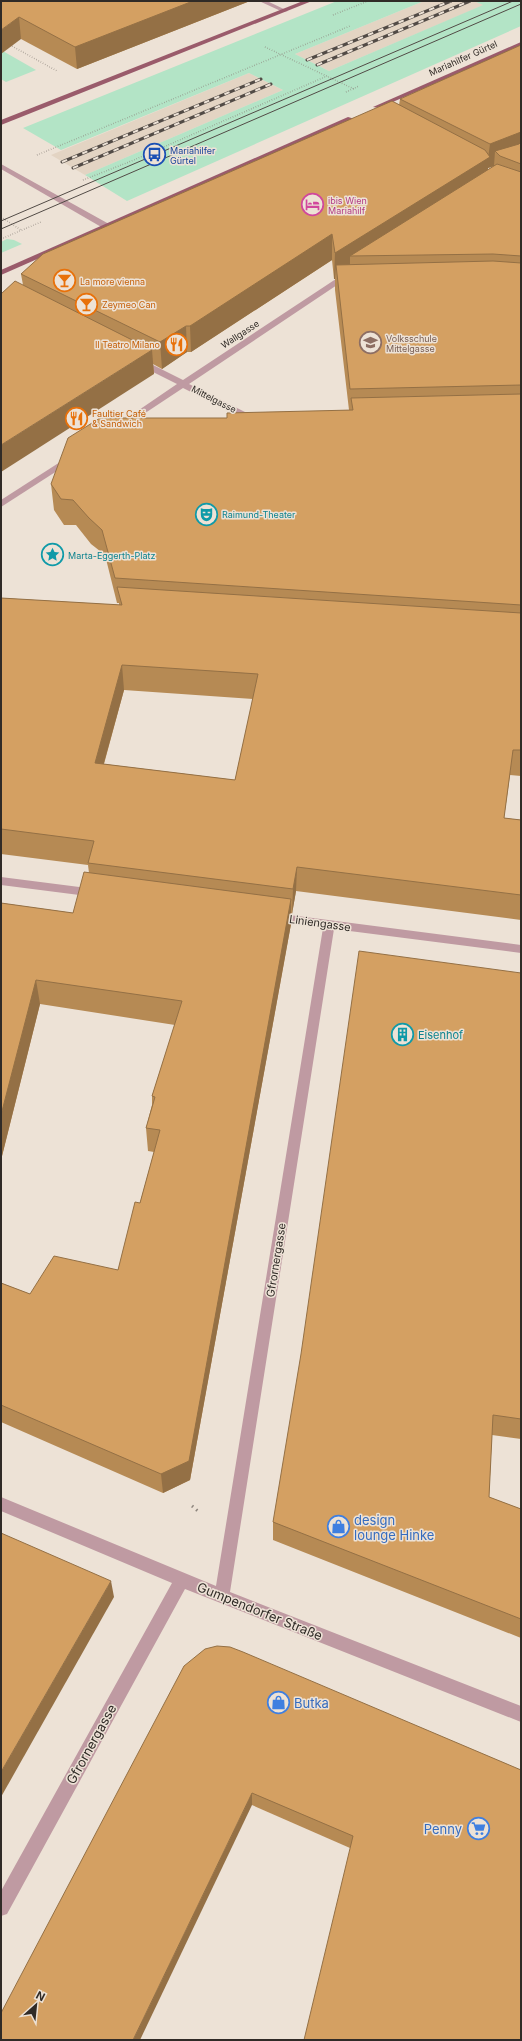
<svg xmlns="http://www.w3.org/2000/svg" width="522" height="2041" font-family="Inter,sans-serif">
<rect width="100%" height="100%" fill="#ede2d6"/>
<g fill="#e3d4c3">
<polygon points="424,1 474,1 484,5 329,71 295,54"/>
<polygon points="249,73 283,90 85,175 51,155"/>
</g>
<g fill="#b3e4c6">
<polygon points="337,1 424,1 295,54 329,71 483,5 474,1 521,1 521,26 127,201 85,175 283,90 249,73 61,150 23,128"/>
<polygon points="1,50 36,70 6,82 1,79"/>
<polygon points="7,239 14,240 22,244 1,253 1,242"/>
</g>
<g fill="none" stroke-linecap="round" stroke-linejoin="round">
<g stroke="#8c847c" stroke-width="1.5" stroke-dasharray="0.5 2" stroke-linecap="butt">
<polyline points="333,15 368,1"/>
<polyline points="10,45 57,71"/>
<polyline points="265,47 354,89"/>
<polyline points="346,92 359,86"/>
<polyline points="37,155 350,26"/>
<polyline points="83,180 129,162 327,76"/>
<polyline points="1,217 21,230"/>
<polyline points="1,239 41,222"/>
</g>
<polyline stroke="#8c847c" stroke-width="3" stroke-dasharray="1.5 4" stroke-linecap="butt" points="192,1506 199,1512"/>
<g fill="#bf9aa2" fill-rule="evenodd">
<polygon points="259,1 267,1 288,11 283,12"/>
<polygon points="1,164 109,224 110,226 103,228 1,169"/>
<polygon points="345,273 352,275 189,384 245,412 260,415 260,419 239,416 183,388 121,429 118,430 114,427 177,384 137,364 137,360 143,360 183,380"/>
<polygon points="71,455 75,458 74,460 1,507 1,500"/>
<polygon points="1,877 95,889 101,893 95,897 1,885"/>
<polygon points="274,913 521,945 521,953 334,929 230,1592 521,1706 521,1722 185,1589 7,1914 1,1916 1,1891 172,1583 1,1511 1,1497 216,1586 323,928 270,920 268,917 270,914"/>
</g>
<g fill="#9a5b6b" fill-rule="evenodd">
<polygon points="303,1 312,1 1,125 1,120"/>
<polygon points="521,42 521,46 379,108 373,107"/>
<polygon points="348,117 355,119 1,275 1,270"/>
</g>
<g stroke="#524b46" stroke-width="1">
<polyline points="1,221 513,1"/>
<polyline points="1,229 521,4"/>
</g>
<defs>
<g id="rail">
<polyline points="307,60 451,1"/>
<polyline points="317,65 470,1"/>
<polyline points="62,162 261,79"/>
<polyline points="73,168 271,84"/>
</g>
</defs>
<use href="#rail" stroke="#524b46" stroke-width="3"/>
<use href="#rail" stroke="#ede2d6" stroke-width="2" stroke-dasharray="5.5" stroke-linecap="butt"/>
</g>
<g fill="#b68a54" fill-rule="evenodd">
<polygon points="1,1 250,1 77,69 21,39"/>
<path d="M521 45V776L510 775 504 818 521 820V920L296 891 292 914 291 913V924L190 1480 163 1493 1 1422V1283L30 1294 118 1270 140 1203 154 1152 148 1151 146 1128 152 1105V1096L175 1025 40 1004 1 1160V903L73 913 89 873 88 865 1 854V598L119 605V603H117L105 555 91 544 76 525H64L54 510 51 484 227 418 349 410 335 290V279H334L332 260 191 352H187L162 369 153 364 154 374 23 285 21 274 399 105 400 99ZM494 166H493L488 170V168ZM124 690 253 699 235 780 104 764Z"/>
<polygon points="521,973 521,1439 492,1435 489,1497 521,1509 521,1638 273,1540 273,1522"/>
<polygon points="184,1666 521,1770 350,1848 252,1805"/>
</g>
<g fill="#947045">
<polygon points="193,1 250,1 77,69 75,47"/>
<polygon points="19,17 21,39 1,54 1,30"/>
<polygon points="521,132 521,155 495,151 494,166 488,168 487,183 350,256 350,269 336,265 335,279 334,279 335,253 488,158 490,144"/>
<polygon points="332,234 332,260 191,352 190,326"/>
<polygon points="186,326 187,352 162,369 160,342"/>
<polygon points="152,350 154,374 1,472 1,445"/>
<polygon points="122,665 124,690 97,788 95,763"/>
<polygon points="297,867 296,891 292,914 293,889"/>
<polygon points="291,899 291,924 190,1480 163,1493 161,1474"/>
<polygon points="36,980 40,1004 1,1160 1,1115"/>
<polygon points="111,1581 114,1597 1,1797 1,1772"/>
<polygon points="252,1793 252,1805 140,2040 133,2040"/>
</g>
<g fill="#d4a062" stroke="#947045" fill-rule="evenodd">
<polygon points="1,1 193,1 75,47 19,17 1,30"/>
<polygon points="521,45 521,132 490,144 400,99"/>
<polygon points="392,101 485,150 490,157 335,253 332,234 190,326 186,326 160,342 21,274 43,254"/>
<polygon points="521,142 521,164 500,156 495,151 519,144"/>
<polygon points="497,164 521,172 521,256 493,254 350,256"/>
<polygon points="493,261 521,263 521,385 350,389 336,265"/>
<polygon points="15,281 152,350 1,445 1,294"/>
<polygon points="521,394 521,605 115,578 102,530 89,518 73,500 61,499 51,484 68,438 100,418 227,418 227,413 353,410 351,398"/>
<path d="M117 587 521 613V750H513L504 818 521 820V895L297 867 293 889 88 863 94 841 1 829V598L122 605ZM122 665 258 674 235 780 95 763Z"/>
<polygon points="84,872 291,899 189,1461 161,1474 1,1405 1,1283 30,1294 54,1256 118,1270 135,1202 140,1203 160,1130 146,1128 155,1097 152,1096 182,1001 36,980 1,1115 1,903 73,913"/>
<polygon points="359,951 521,973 521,1419 493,1415 489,1497 521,1509 521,1619 273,1522 301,1354"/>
<polygon points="1,1533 111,1581 1,1772"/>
<polygon points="217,1646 230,1647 243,1652 521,1770 521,2040 304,2040 353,1836 252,1793 133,2040 1,2040 1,2013 184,1666 205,1649"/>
</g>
<defs>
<symbol id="bus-ring" viewBox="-11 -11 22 22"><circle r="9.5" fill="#ede2d6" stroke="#1a4fb4" stroke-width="1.5"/><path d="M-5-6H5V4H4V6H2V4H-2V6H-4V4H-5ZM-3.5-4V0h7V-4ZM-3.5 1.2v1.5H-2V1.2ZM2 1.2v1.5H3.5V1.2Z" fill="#1a4fb4"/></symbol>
<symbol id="hotel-ring" viewBox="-11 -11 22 22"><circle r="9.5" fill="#ede2d6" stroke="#d1479c" stroke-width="1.5"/><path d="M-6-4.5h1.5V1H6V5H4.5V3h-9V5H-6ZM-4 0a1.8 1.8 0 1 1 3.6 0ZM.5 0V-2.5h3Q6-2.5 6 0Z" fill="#d1479c"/></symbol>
<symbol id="bar-ring" viewBox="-11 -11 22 22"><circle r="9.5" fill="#ede2d6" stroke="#e8710a" stroke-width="1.5"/><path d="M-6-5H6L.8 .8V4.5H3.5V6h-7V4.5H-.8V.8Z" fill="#e8710a"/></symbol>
<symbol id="school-ring" viewBox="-11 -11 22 22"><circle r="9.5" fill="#ede2d6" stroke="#8d6e63" stroke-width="1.5"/><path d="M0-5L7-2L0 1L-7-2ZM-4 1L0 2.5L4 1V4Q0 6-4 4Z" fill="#8d6e63"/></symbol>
<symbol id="restaurant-ring" viewBox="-11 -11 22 22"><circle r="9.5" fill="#ede2d6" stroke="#e8710a" stroke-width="1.5"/><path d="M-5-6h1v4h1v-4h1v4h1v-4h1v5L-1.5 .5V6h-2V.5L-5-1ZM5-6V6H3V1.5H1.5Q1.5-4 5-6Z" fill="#e8710a"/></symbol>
<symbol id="theatre-ring" viewBox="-11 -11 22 22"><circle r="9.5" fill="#ede2d6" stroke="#0f9aa8" stroke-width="1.5"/><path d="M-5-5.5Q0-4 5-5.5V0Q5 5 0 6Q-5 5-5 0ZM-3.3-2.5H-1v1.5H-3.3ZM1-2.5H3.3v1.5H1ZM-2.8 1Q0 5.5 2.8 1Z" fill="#0f9aa8"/></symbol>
<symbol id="sight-ring" viewBox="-11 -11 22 22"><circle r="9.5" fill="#ede2d6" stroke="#0f9aa8" stroke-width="1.5"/><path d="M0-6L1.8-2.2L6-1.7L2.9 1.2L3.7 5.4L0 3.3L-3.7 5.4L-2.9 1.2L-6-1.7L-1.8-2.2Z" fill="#0f9aa8"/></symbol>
<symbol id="building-ring" viewBox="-11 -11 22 22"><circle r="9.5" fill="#ede2d6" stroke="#0f9aa8" stroke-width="1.5"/><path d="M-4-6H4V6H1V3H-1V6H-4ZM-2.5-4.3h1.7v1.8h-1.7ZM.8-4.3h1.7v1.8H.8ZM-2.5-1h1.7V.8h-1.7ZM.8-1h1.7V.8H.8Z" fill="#0f9aa8"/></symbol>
<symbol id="shop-ring" viewBox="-11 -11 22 22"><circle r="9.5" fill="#ede2d6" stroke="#3f7fe0" stroke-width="1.5"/><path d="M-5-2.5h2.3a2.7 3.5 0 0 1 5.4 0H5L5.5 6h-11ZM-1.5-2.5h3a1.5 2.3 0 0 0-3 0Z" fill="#3f7fe0"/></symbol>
<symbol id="supermarket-ring" viewBox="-11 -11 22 22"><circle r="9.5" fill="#ede2d6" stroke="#3f7fe0" stroke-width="1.5"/><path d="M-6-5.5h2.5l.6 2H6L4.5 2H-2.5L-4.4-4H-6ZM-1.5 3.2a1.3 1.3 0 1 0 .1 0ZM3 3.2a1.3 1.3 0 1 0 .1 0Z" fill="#3f7fe0"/></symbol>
</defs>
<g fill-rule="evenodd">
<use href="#bus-ring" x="142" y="142" width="25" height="25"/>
<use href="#hotel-ring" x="300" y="192" width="25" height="25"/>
<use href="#bar-ring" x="52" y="268" width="25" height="25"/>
<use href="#bar-ring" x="74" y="292" width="25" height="25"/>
<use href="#school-ring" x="358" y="330" width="25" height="25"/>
<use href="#restaurant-ring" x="164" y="332" width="25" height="25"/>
<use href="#restaurant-ring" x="64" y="406" width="25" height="25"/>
<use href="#theatre-ring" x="194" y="502" width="25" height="25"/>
<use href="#sight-ring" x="40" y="542" width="25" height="25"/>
<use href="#building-ring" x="390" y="1022" width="25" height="25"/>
<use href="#shop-ring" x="326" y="1514" width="25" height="25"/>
<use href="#shop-ring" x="266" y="1690" width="25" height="25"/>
<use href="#supermarket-ring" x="466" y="1816" width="25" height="25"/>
</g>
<g text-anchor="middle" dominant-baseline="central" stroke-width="3" stroke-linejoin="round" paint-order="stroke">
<g font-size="9" fill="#302b27" stroke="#ede2d6">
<text transform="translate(463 58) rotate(-24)">Mariahilfer Gürtel</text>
<text transform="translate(240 334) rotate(-33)">Wallgasse</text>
<text transform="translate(214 399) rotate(27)">Mittelgasse</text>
</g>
<g font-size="9" fill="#164399" stroke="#ede2d6" text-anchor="start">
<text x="170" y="150">Mariahilfer<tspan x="170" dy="10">Gürtel</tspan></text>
</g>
<g font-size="9" fill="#b23c85" stroke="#ede2d6" text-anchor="start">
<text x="328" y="200">ibis Wien<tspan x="328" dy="10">Mariahilf</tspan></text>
</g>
<g font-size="9" fill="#c56008" stroke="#ede2d6" text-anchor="start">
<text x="80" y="281">La more vienna</text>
<text x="102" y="304">Zeymeo Can</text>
<text x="160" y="344" text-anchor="end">Il Teatro Milano</text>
<text x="92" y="413">Faultier Café<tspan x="92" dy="10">&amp; Sandwich</tspan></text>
</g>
<g font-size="9" fill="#785e54" stroke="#ede2d6" text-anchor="start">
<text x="386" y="338">Volksschule<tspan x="386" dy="10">Mittelgasse</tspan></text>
</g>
<g font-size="9" fill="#0d838f" stroke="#ede2d6" text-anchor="start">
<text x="222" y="514">Raimund-Theater</text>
<text x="68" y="555">Marta-Eggerth-Platz</text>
</g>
<g font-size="11" fill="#302b27" stroke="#ede2d6">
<text transform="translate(320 923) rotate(8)">Liniengasse</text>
<text transform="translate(276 1260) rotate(-81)">Gfrornergasse</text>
</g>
<g font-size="11" fill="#0d838f" stroke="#ede2d6" text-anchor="start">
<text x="418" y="1035">Eisenhof</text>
</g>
<g font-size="13" fill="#366cbe" stroke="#ede2d6" text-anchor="start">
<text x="354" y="1520">design<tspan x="354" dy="15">lounge Hinke</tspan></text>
<text x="294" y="1703">Butka</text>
<text x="462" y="1829" text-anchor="end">Penny</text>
</g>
<g font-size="13" fill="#302b27" stroke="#ede2d6">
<text transform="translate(260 1611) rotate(22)">Gumpendorfer Straße</text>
<text transform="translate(91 1744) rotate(-61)">Gfrornergasse</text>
</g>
</g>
<rect width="522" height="2041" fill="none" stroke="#302b27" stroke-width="4"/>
<g transform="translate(36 2005) rotate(27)" stroke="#ede2d6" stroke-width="3" paint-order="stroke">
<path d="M0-3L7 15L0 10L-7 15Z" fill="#302b27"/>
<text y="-6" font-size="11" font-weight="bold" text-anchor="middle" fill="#302b27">N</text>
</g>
</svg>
